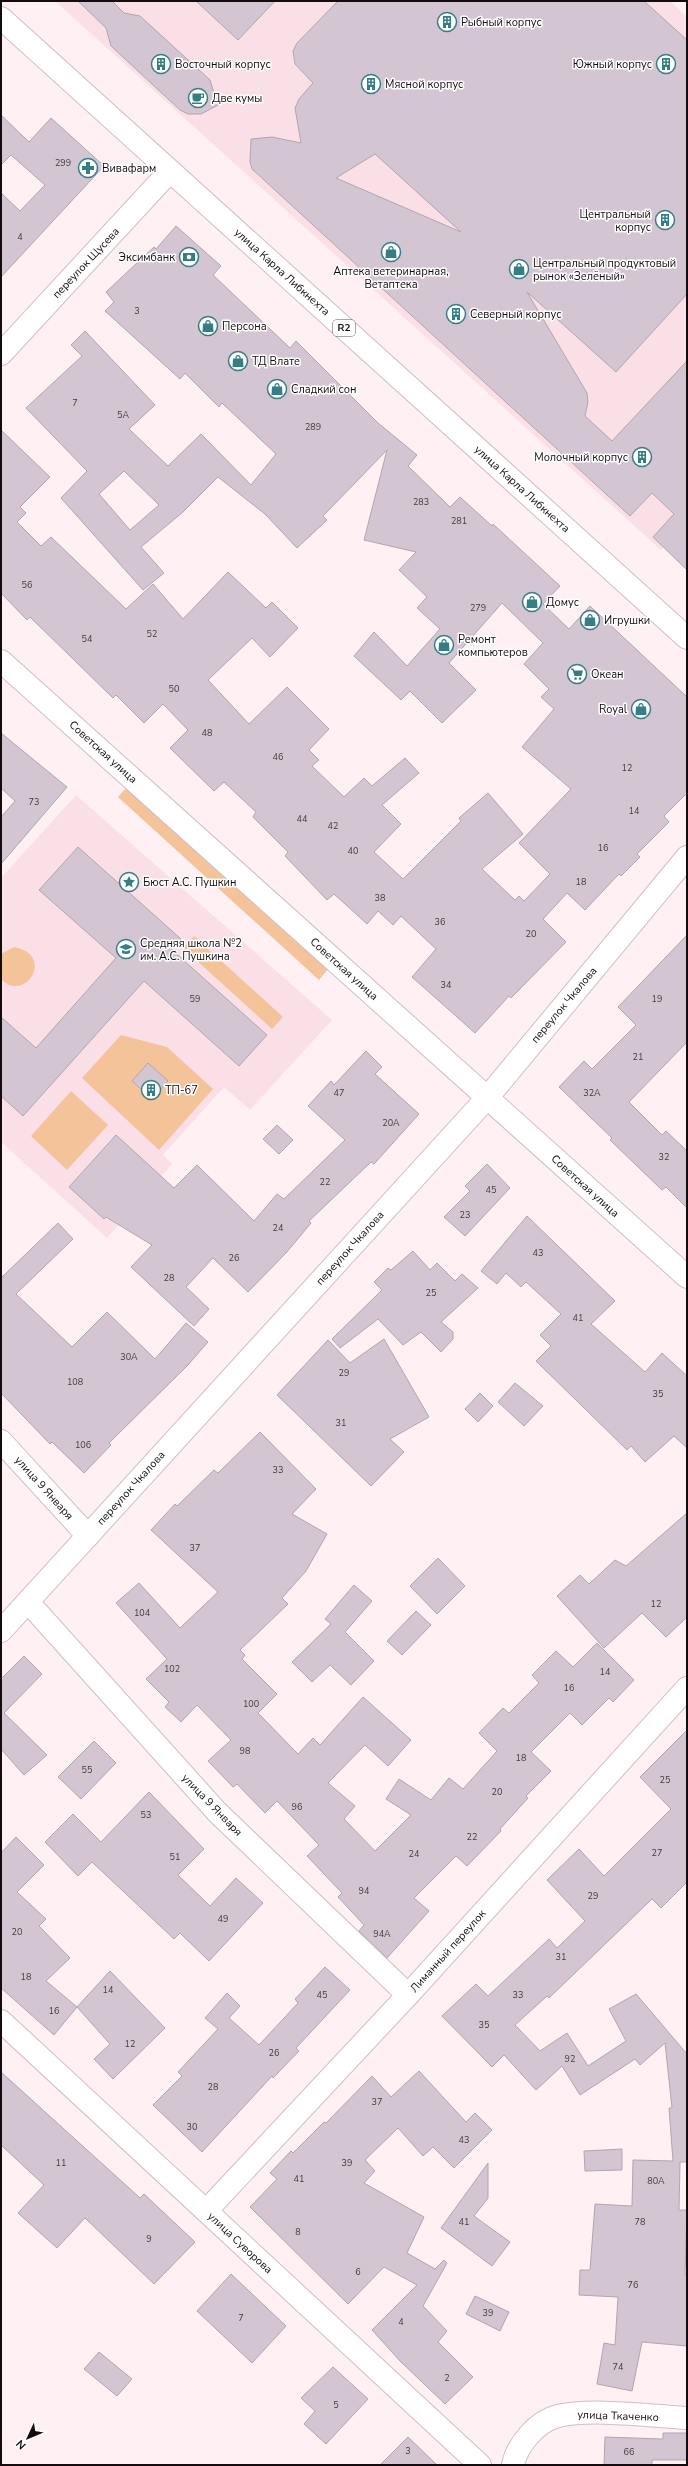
<svg xmlns="http://www.w3.org/2000/svg" width="688" height="2466" font-family="'Nunito Sans',sans-serif">
<rect width="100%" height="100%" fill="#fff0f4"/>
<g fill="#fbdfe7">
<polygon points="55,1 670,1 687,17 687,521 661,550"/>
<polygon points="76,795 332,1020 250,1110 224,1087 163,1155 172,1164 107,1238 1,1142 1,878"/>
</g>
<g fill="#f5c399">
<polygon points="127,787 328,969 319,980 118,797"/>
<polygon points="194,936 283,1017 272,1029 183,948"/>
<path d="M14 947C56 955 25 1004 1 979V954Z"/>
<polygon points="121,1035 167,1047 213,1089 159,1150 82,1078"/>
<polygon points="71,1091 108,1125 67,1170 31,1136"/>
</g>
<g fill="#d3c6d2" stroke="#b1a5b0" fill-rule="evenodd">
<polygon points="78,1 112,1 124,13 140,16 210,80 215,96 222,103 201,114 188,114 180,110 111,46 106,28"/>
<polygon points="196,1 275,1 238,40"/>
<path d="M338 1H644L687 40V294L616 372 527 292 587 393 588 402 585 416 612 441 687 361V570L653 537 674 514 652 493 630 516 252 169 250 162 251 139 272 137 301 143 295 108 299 99 313 83 295 64 293 51 297 43ZM375 154 461 232 336 178Z"/>
<polygon points="1,115 29,142 51,118 104,166 1,277 1,193 20,211 45,185 11,155 1,165"/>
<path d="M176 226 221 266 213 275 290 348 296 341 378 423 417 455 408 466 450 507 460 497 492 526 493 524 560 586 543 604 569 629 590 606 687 697V793L664 816 669 822 637 854 640 857 621 876 619 874 585 910 567 893 543 919 566 942 511 998 509 996 475 1033 412 977 436 949 401 916 393 925 378 911 367 924 334 894 327 900 285 856 288 852 253 817 256 812 224 782 214 791 170 748 188 730 163 704 144 723 116 695 113 698 30 617 27 620 1 593V430L50 477 20 507 26 513 17 522 41 546 51 537 126 609 153 584 183 619 228 572 266 608 272 602 298 628 270 657 252 638 208 680 249 724 287 687 329 729 309 750 319 760 312 766 344 797 364 778 372 786 405 758 419 773 382 805 401 824 374 852 403 879 461 821 459 818 488 793 523 834 482 869 515 900 519 896 524 901 550 874 519 843 571 789 522 747 554 709 541 697 549 689 524 664 543 643 502 603 449 663 476 690 442 723 410 691 401 700 354 656 374 632 407 666 440 629 417 608 427 597 399 570 416 552 364 540 387 450 323 516 327 520 297 548 265 514 218 477 183 512 141 547 164 573 143 590 61 498 87 471 26 408 82 356 71 345 85 331 155 405 129 429 168 466 201 434 251 485 276 454 222 403 219 407 185 373 180 379 105 311 114 302 106 292 154 247 156 249ZM124 471 159 505 130 530 99 494Z"/>
<polygon points="1,733 67,787 1,864 1,817 15,801 1,788"/>
<polygon points="78,847 181,939 172,950 267,1035 239,1066 144,981 23,1116 1,1096 1,1017 36,1048 116,958 39,890"/>
<polygon points="687,935 687,1042 629,1102 662,1135 666,1131 687,1151 687,1208 666,1187 662,1190 610,1140 612,1138 559,1087 584,1061 592,1069 636,1025 618,1007"/>
<polygon points="366,1051 382,1067 375,1074 419,1114 374,1164 371,1162 309,1221 311,1223 286,1253 248,1292 213,1258 186,1287 209,1309 194,1326 131,1267 152,1245 106,1217 104,1219 69,1187 116,1135 174,1188 197,1165 254,1221 277,1194 284,1199 345,1140 308,1106 331,1081 334,1085"/>
<polygon points="148,1063 168,1081 152,1099 132,1081"/>
<polygon points="277,1125 293,1140 279,1154 263,1139"/>
<polygon points="487,1164 510,1188 465,1236 444,1217 470,1191 465,1186"/>
<polygon points="527,1216 615,1301 591,1324 645,1372 662,1353 687,1376 687,1448 674,1436 645,1462 631,1446 627,1450 536,1361 551,1346 540,1335 561,1314 526,1282 521,1287 506,1273 497,1284 481,1271"/>
<polygon points="58,1223 73,1239 16,1294 72,1347 107,1312 155,1359 186,1323 208,1342 187,1366 109,1443 111,1445 84,1473 52,1442 50,1444 1,1393 1,1278"/>
<polygon points="413,1251 430,1270 437,1263 455,1281 462,1274 478,1288 441,1322 453,1332 453,1339 441,1352 421,1332 403,1345 378,1319 340,1348 332,1339 382,1290 374,1282 388,1268 391,1270"/>
<polygon points="384,1339 429,1417 390,1439 404,1452 371,1486 277,1395 328,1340 350,1363"/>
<polygon points="515,1383 543,1406 524,1426 498,1402"/>
<polygon points="480,1393 493,1406 478,1422 465,1409"/>
<polygon points="260,1432 316,1489 292,1514 327,1534 306,1571 282,1598 288,1604 240,1650 245,1655 242,1659 277,1694 258,1713 298,1754 313,1738 320,1745 363,1697 411,1740 388,1766 365,1745 328,1783 355,1806 344,1819 375,1851 411,1815 386,1799 399,1779 431,1800 449,1778 463,1789 497,1751 479,1733 503,1708 509,1713 539,1683 532,1675 556,1651 573,1667 597,1643 634,1680 613,1702 609,1698 582,1725 570,1713 531,1752 551,1771 526,1796 528,1798 500,1829 501,1831 467,1866 456,1856 414,1898 429,1911 387,1958 359,1931 364,1925 338,1897 342,1893 307,1856 319,1845 277,1801 265,1813 237,1784 233,1787 208,1761 231,1740 197,1705 181,1722 165,1707 169,1702 146,1679 167,1659 116,1603 139,1583 180,1628 218,1592 151,1530 175,1504 177,1506 214,1470 218,1473"/>
<polygon points="687,1513 687,1617 666,1637 642,1613 604,1648 557,1596 580,1575 589,1584 615,1560 626,1566"/>
<polygon points="438,1558 465,1586 437,1614 410,1586"/>
<polygon points="354,1585 372,1601 345,1632 374,1661 351,1685 330,1665 312,1682 292,1662 331,1624 325,1619"/>
<polygon points="416,1611 431,1625 402,1655 387,1641"/>
<polygon points="24,1656 42,1674 4,1713 47,1755 24,1775 1,1749 1,1679"/>
<polygon points="687,1730 687,1882 661,1908 652,1899 549,1998 547,1996 515,2025 540,2051 567,2033 588,2066 626,2041 609,2009 636,1994 687,2054 687,2162 680,2162 679,2210 687,2210 685,2275 687,2275 687,2346 642,2342 632,2391 597,2384 604,2343 615,2345 618,2297 579,2295 580,2270 590,2270 595,2204 632,2206 633,2160 673,2161 669,2108 672,2108 665,2043 640,2065 635,2059 580,2095 562,2066 536,2090 504,2055 492,2067 442,2016 476,1984 488,1996 549,1939 557,1948 585,1921 547,1880 579,1849 604,1876 671,1809 640,1777"/>
<polygon points="94,1741 116,1763 81,1799 58,1777"/>
<polygon points="149,1792 204,1849 178,1875 210,1906 236,1878 263,1903 209,1961 180,1933 174,1939 92,1862 78,1876 45,1842 73,1814 101,1842"/>
<polygon points="16,1837 44,1865 17,1892 46,1919 39,1926 70,1958 46,1981 77,2007 54,2035 1,1988 1,1853"/>
<polygon points="325,1967 350,1990 296,2048 299,2051 273,2078 272,2076 202,2152 153,2105 182,2076 178,2072 218,2029 205,2018 227,1993 240,2006 229,2018 259,2045 298,2003 295,1999"/>
<polygon points="110,1971 165,2028 113,2079 94,2059 110,2044 77,2007"/>
<polygon points="419,2071 466,2122 475,2113 492,2130 454,2168 433,2147 423,2156 398,2128 365,2160 375,2171 364,2183 424,2217 407,2253 435,2269 444,2260 447,2263 423,2306 447,2331 438,2342 473,2377 445,2404 400,2361 372,2330 417,2285 384,2267 348,2304 250,2207 277,2179 270,2173 291,2151 293,2153 324,2122 326,2123 372,2076 391,2097"/>
<polygon points="1,2072 140,2198 144,2194 195,2242 154,2284 85,2218 57,2248 18,2213 44,2185 1,2145"/>
<polygon points="622,2149 622,2170 585,2171 584,2151"/>
<polygon points="488,2163 488,2198 474,2216 510,2242 492,2266 441,2228"/>
<polygon points="231,2274 286,2326 252,2363 197,2311"/>
<polygon points="475,2296 509,2312 500,2331 466,2314"/>
<polygon points="99,2352 132,2379 117,2396 84,2369"/>
<polygon points="333,2367 368,2399 326,2444 304,2424 315,2411 301,2398"/>
<polygon points="663,2433 687,2433 687,2460 652,2460 652,2465 604,2465 605,2437 663,2439"/>
<polygon points="408,2437 437,2465 380,2465"/>
</g>
<g fill="none" stroke-linecap="round" stroke-linejoin="round">
<defs>
<g id="minor">
<polyline points="1,354 170,171"/>
<polyline points="1,661 687,1277"/>
<polyline points="1,1441 88,1536"/>
<polyline points="28,1602 217,1812 408,1995"/>
<polyline points="1,1631 487,1098 687,857"/>
<polyline points="1,2021 480,2465"/>
<polyline points="206,2211 408,1995 687,1688"/>
<path d="M513 2465C517 2445 537 2421 558 2416 591 2408 652 2416 687 2418"/>
</g>
<polyline id="major" points="1,18 687,638"/>
</defs>
<use href="#minor" stroke="#d0bec3" stroke-width="24"/>
<use href="#major" stroke="#d0bec3" stroke-width="24"/>
<use href="#minor" stroke="#fff" stroke-width="22"/>
<use href="#major" stroke="#fff" stroke-width="22"/>
</g>
<defs>
<symbol id="building-ring" viewBox="-11 -11 22 22"><circle r="9.5" fill="#fff" stroke="#367e86" stroke-width="1.5"/><path d="M-4-6H4V6H1V3H-1V6H-4ZM-2.5-4.3h1.7v1.8h-1.7ZM.8-4.3h1.7v1.8H.8ZM-2.5-1h1.7V.8h-1.7ZM.8-1h1.7V.8H.8Z" fill="#367e86"/></symbol>
<symbol id="cafe-ring" viewBox="-11 -11 22 22"><circle r="9.5" fill="#fff" stroke="#367e86" stroke-width="1.5"/><path d="M-5.5-4.5H6V0H3Q3 3.5 0 3.5H-2.5Q-5.5 3.5-5.5 0ZM3-3.2v2h1.7v-2ZM-6 4.5H4V6H-6Z" fill="#367e86"/></symbol>
<symbol id="pharmacy-ring" viewBox="-11 -11 22 22"><circle r="9.5" fill="#fff" stroke="#367e86" stroke-width="1.5"/><path d="M-2-6h4v4h4v4h-4v4h-4v-4h-4v-4h4Z" fill="#367e86"/></symbol>
<symbol id="shop-ring" viewBox="-11 -11 22 22"><circle r="9.5" fill="#fff" stroke="#367e86" stroke-width="1.5"/><path d="M-5-2.5h2.3a2.7 3.5 0 0 1 5.4 0H5L5.5 6h-11ZM-1.5-2.5h3a1.5 2.3 0 0 0-3 0Z" fill="#367e86"/></symbol>
<symbol id="bank-ring" viewBox="-11 -11 22 22"><circle r="9.5" fill="#fff" stroke="#367e86" stroke-width="1.5"/><path d="M-6-4H6V4H-6ZM0-2.3a2.3 2.3 0 1 0 0 4.6a2.3 2.3 0 1 0 0-4.6Z" fill="#367e86"/></symbol>
<symbol id="supermarket-ring" viewBox="-11 -11 22 22"><circle r="9.5" fill="#fff" stroke="#367e86" stroke-width="1.5"/><path d="M-6-5.5h2.5l.6 2H6L4.5 2H-2.5L-4.4-4H-6ZM-1.5 3.2a1.3 1.3 0 1 0 .1 0ZM3 3.2a1.3 1.3 0 1 0 .1 0Z" fill="#367e86"/></symbol>
<symbol id="sight-ring" viewBox="-11 -11 22 22"><circle r="9.5" fill="#fff" stroke="#367e86" stroke-width="1.5"/><path d="M0-6L1.8-2.2L6-1.7L2.9 1.2L3.7 5.4L0 3.3L-3.7 5.4L-2.9 1.2L-6-1.7L-1.8-2.2Z" fill="#367e86"/></symbol>
<symbol id="school-ring" viewBox="-11 -11 22 22"><circle r="9.5" fill="#fff" stroke="#367e86" stroke-width="1.5"/><path d="M0-5L7-2L0 1L-7-2ZM-4 1L0 2.5L4 1V4Q0 6-4 4Z" fill="#367e86"/></symbol>
</defs>
<g fill-rule="evenodd">
<use href="#building-ring" x="436" y="11" width="22" height="22"/>
<use href="#building-ring" x="150" y="53" width="22" height="22"/>
<use href="#building-ring" x="655" y="53" width="22" height="22"/>
<use href="#building-ring" x="360" y="73" width="22" height="22"/>
<use href="#cafe-ring" x="187" y="87" width="22" height="22"/>
<use href="#pharmacy-ring" x="77" y="157" width="22" height="22"/>
<use href="#building-ring" x="654" y="209" width="22" height="22"/>
<use href="#shop-ring" x="380" y="241" width="22" height="22"/>
<use href="#bank-ring" x="178" y="246" width="22" height="22"/>
<use href="#shop-ring" x="508" y="258" width="22" height="22"/>
<use href="#building-ring" x="445" y="303" width="22" height="22"/>
<use href="#shop-ring" x="197" y="315" width="22" height="22"/>
<use href="#shop-ring" x="227" y="350" width="22" height="22"/>
<use href="#shop-ring" x="266" y="378" width="22" height="22"/>
<use href="#building-ring" x="631" y="446" width="22" height="22"/>
<use href="#shop-ring" x="521" y="591" width="22" height="22"/>
<use href="#shop-ring" x="579" y="609" width="22" height="22"/>
<use href="#shop-ring" x="433" y="634" width="22" height="22"/>
<use href="#supermarket-ring" x="566" y="663" width="22" height="22"/>
<use href="#shop-ring" x="630" y="698" width="22" height="22"/>
<use href="#sight-ring" x="118" y="871" width="22" height="22"/>
<use href="#school-ring" x="115" y="938" width="22" height="22"/>
<use href="#building-ring" x="140" y="1079" width="22" height="22"/>
</g>
<g text-anchor="middle" dominant-baseline="central" stroke-width="3" stroke-linejoin="round" paint-order="stroke">
<g font-size="9" fill="#423a3f">
<text x="63" y="163">299</text>
<text x="20" y="237">4</text>
<text x="137" y="311">3</text>
<text x="75" y="403">7</text>
<text x="123" y="415">5А</text>
<text x="313" y="427">289</text>
<text x="421" y="502">283</text>
<text x="459" y="521">281</text>
<text x="27" y="585">56</text>
<text x="478" y="608">279</text>
<text x="152" y="634">52</text>
<text x="87" y="639">54</text>
<text x="174" y="689">50</text>
<text x="207" y="733">48</text>
<text x="278" y="757">46</text>
<text x="627" y="768">12</text>
<text x="34" y="802">73</text>
<text x="634" y="811">14</text>
<text x="302" y="819">44</text>
<text x="333" y="826">42</text>
<text x="603" y="848">16</text>
<text x="353" y="851">40</text>
<text x="581" y="882">18</text>
<text x="380" y="898">38</text>
<text x="440" y="922">36</text>
<text x="531" y="934">20</text>
<text x="446" y="985">34</text>
<text x="195" y="999">59</text>
<text x="657" y="999">19</text>
<text x="638" y="1057">21</text>
<text x="339" y="1093">47</text>
<text x="592" y="1093">32А</text>
<text x="391" y="1123">20А</text>
<text x="664" y="1157">32</text>
<text x="325" y="1182">22</text>
<text x="491" y="1190">45</text>
<text x="465" y="1215">23</text>
<text x="278" y="1228">24</text>
<text x="538" y="1253">43</text>
<text x="234" y="1258">26</text>
<text x="169" y="1278">28</text>
<text x="431" y="1293">25</text>
<text x="578" y="1318">41</text>
<text x="129" y="1357">30А</text>
<text x="344" y="1373">29</text>
<text x="75" y="1382">108</text>
<text x="658" y="1394">35</text>
<text x="341" y="1423">31</text>
<text x="83" y="1445">106</text>
<text x="278" y="1470">33</text>
<text x="195" y="1548">37</text>
<text x="656" y="1604">12</text>
<text x="142" y="1613">104</text>
<text x="172" y="1669">102</text>
<text x="605" y="1672">14</text>
<text x="569" y="1688">16</text>
<text x="251" y="1704">100</text>
<text x="245" y="1751">98</text>
<text x="521" y="1758">18</text>
<text x="87" y="1770">55</text>
<text x="665" y="1780">25</text>
<text x="497" y="1792">20</text>
<text x="297" y="1807">96</text>
<text x="146" y="1815">53</text>
<text x="472" y="1837">22</text>
<text x="657" y="1853">27</text>
<text x="414" y="1854">24</text>
<text x="175" y="1857">51</text>
<text x="364" y="1891">94</text>
<text x="593" y="1896">29</text>
<text x="223" y="1919">49</text>
<text x="17" y="1932">20</text>
<text x="382" y="1934">94А</text>
<text x="561" y="1957">31</text>
<text x="26" y="1977">18</text>
<text x="108" y="1990">14</text>
<text x="322" y="1995">45</text>
<text x="518" y="1995">33</text>
<text x="54" y="2011">16</text>
<text x="484" y="2025">35</text>
<text x="130" y="2044">12</text>
<text x="274" y="2053">26</text>
<text x="570" y="2059">92</text>
<text x="213" y="2087">28</text>
<text x="377" y="2102">37</text>
<text x="192" y="2127">30</text>
<text x="464" y="2140">43</text>
<text x="61" y="2163">11</text>
<text x="347" y="2163">39</text>
<text x="299" y="2179">41</text>
<text x="656" y="2181">80А</text>
<text x="464" y="2222">41</text>
<text x="640" y="2222">78</text>
<text x="298" y="2232">8</text>
<text x="149" y="2239">9</text>
<text x="358" y="2272">6</text>
<text x="633" y="2285">76</text>
<text x="488" y="2313">39</text>
<text x="241" y="2318">7</text>
<text x="401" y="2322">4</text>
<text x="618" y="2367">74</text>
<text x="447" y="2378">2</text>
<text x="336" y="2405">5</text>
<text x="408" y="2451">3</text>
<text x="629" y="2452">66</text>
</g>
<rect fill="#fff" stroke="#595556" stroke-width="1" x="333" y="320" width="22" height="16" rx="3"/>
<g font-size="10" font-weight="bold" fill="#120c0e">
<text x="344" y="328">R2</text>
</g>
<g font-size="11" fill="#120c0e" stroke="#fff" text-anchor="start">
<text x="461" y="22">Рыбный корпус</text>
<text x="175" y="64">Восточный корпус</text>
<text x="652" y="64" text-anchor="end">Южный корпус</text>
<text x="385" y="84">Мясной корпус</text>
<text x="212" y="98">Две кумы</text>
<text x="102" y="168">Вивафарм</text>
<text x="651" y="214" text-anchor="end">Центральный<tspan x="651" dy="13">корпус</tspan></text>
<text x="175" y="257" text-anchor="end">Эксимбанк</text>
<text x="533" y="263">Центральный продуктовый<tspan x="533" dy="13">рынок «Зелёный»</tspan></text>
<text x="391" y="271" text-anchor="middle">Аптека ветеринарная,<tspan x="391" dy="13">Ветаптека</tspan></text>
<text x="470" y="314">Северный корпус</text>
<text x="222" y="326">Персона</text>
<text x="252" y="361">ТД Влате</text>
<text x="291" y="389">Сладкий сон</text>
<text x="628" y="457" text-anchor="end">Молочный корпус</text>
<text x="546" y="602">Домус</text>
<text x="604" y="620">Игрушки</text>
<text x="458" y="639">Ремонт<tspan x="458" dy="13">компьютеров</tspan></text>
<text x="591" y="674">Океан</text>
<text x="627" y="709" text-anchor="end">Royal</text>
<text x="143" y="882">Бюст А.С. Пушкин</text>
<text x="140" y="943">Средняя школа №2<tspan x="140" dy="13">им. А.С. Пушкина</tspan></text>
<text x="165" y="1090">ТП-67</text>
</g>
<g font-size="11" fill="#120c0e" stroke="#fff">
<text transform="translate(86 263) rotate(-47)">переулок Щусева</text>
<text transform="translate(282 272) rotate(42)">улица Карла Либкнехта</text>
<text transform="translate(522 489) rotate(42)">улица Карла Либкнехта</text>
<text transform="translate(103 752) rotate(42)">Советская улица</text>
<text transform="translate(344 969) rotate(42)">Советская улица</text>
<text transform="translate(564 1005) rotate(-50)">переулок Чкалова</text>
<text transform="translate(585 1186) rotate(42)">Советская улица</text>
<text transform="translate(350 1248) rotate(-48)">переулок Чкалова</text>
<text transform="translate(44 1488) rotate(48)">улица 9 Января</text>
<text transform="translate(131 1488) rotate(-48)">переулок Чкалова</text>
<text transform="translate(212 1805) rotate(46)">улица 9 Января</text>
<text transform="translate(448 1951) rotate(-48)">Лиманный переулок</text>
<text transform="translate(240 2243) rotate(43)">улица Суворова</text>
<text transform="translate(618 2416) rotate(2)">улица Ткаченко</text>
</g>
</g>
<rect width="688" height="2466" fill="none" stroke="#120c0e" stroke-width="4"/>
<g transform="translate(28 2438) rotate(226)" stroke="#ffffff" stroke-width="3" paint-order="stroke">
<path d="M0-3L7 15L0 10L-7 15Z" fill="#120c0e"/>
<text y="-6" font-size="11" font-weight="bold" text-anchor="middle" fill="#120c0e">N</text>
</g>
</svg>
